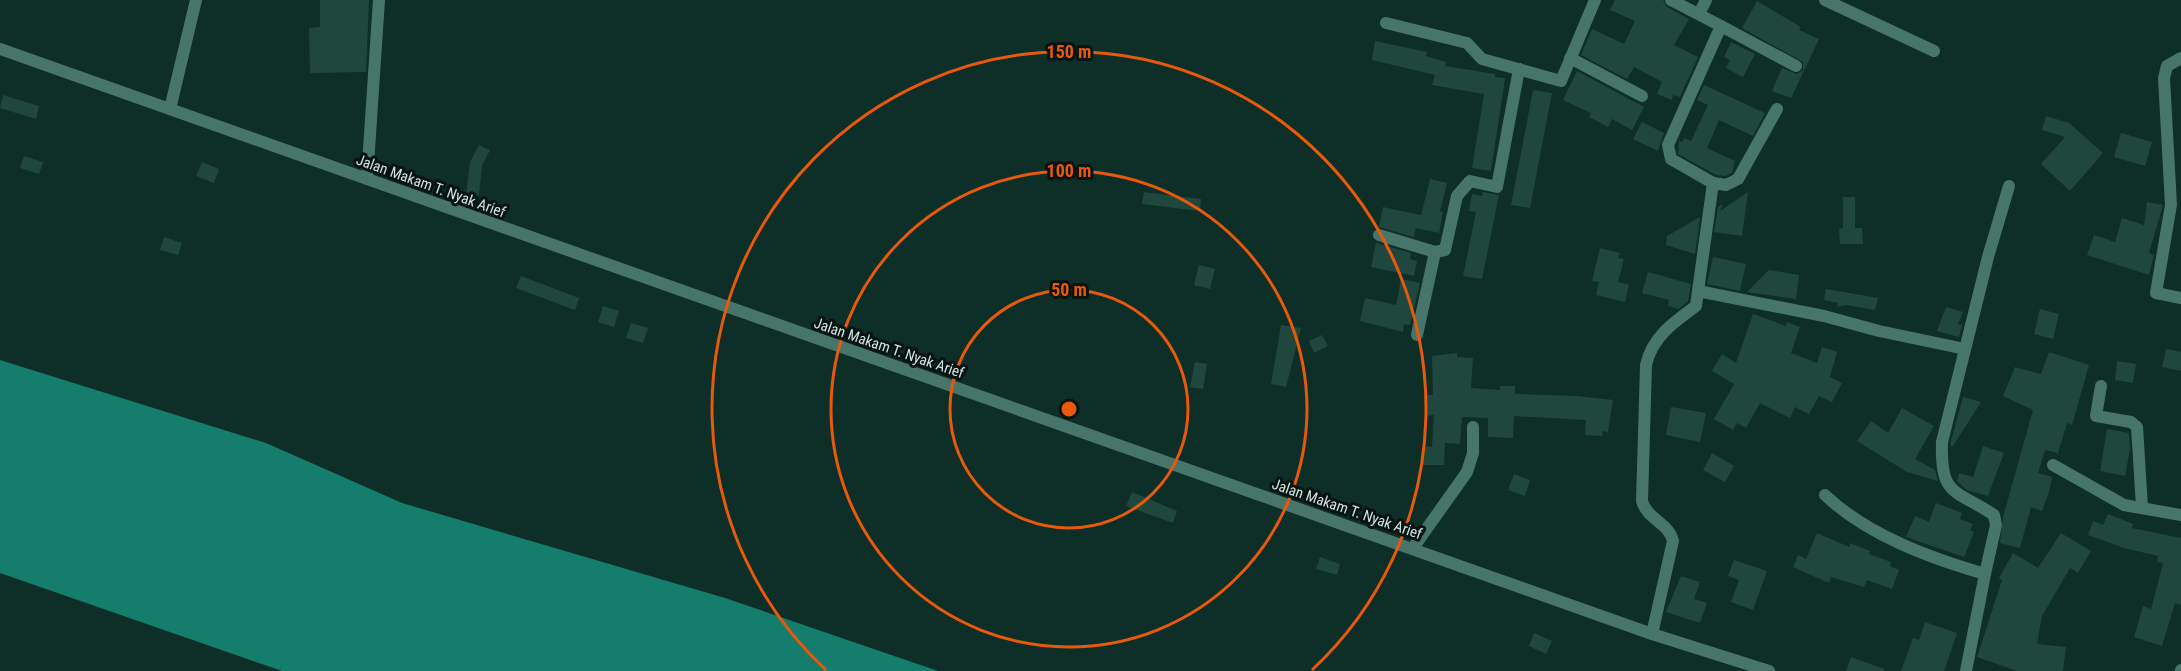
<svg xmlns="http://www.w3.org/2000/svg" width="2181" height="671" font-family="'Roboto Condensed',sans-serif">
<rect width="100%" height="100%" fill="#0e2e28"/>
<polygon fill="#157d6b" points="0,360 266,443 402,503 725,598 938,671 282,671 0,573"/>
<g fill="#20473e">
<polygon points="320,0 369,0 366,72 310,73 309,28 320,27"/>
<polygon points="1615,0 1663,0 1667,7 1689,19 1674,45 1698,57 1680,97 1673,95 1672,100 1657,94 1662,82 1634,67 1627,79 1581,55 1592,29 1624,44 1635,21 1610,10"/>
<polygon points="1757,1 1801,27 1799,30 1819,39 1791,98 1772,91 1782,68 1797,74 1803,70 1803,62 1742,28"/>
<polygon points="1375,41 1427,52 1426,56 1446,62 1445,66 1495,74 1495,77 1505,78 1491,171 1472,168 1484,94 1432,85 1435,75 1372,60"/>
<polygon points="1731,42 1755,54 1743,77 1726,68 1730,60 1724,57"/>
<polygon points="1577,71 1644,107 1632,130 1612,119 1608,127 1589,117 1591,113 1563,100"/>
<polygon points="1704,85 1765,113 1753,136 1719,120 1707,148 1735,161 1732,173 1725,176 1716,175 1678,154 1679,141 1682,142 1684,138 1691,141 1708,105 1697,100"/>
<polygon points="1533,90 1552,93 1530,208 1511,205"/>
<polygon points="3,95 39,106 36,119 0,108"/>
<polygon points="2046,116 2069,123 2103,153 2070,191 2041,164 2065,137 2042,130"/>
<polygon points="1642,122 1664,133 1658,151 1633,139"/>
<polygon points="2121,133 2152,142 2145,166 2114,157"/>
<polygon points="479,145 490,150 482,166 479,195 466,194 470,162"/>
<polygon points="24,156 43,162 39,174 20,168"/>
<polygon points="202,162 219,169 214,183 196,176"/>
<polygon points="1430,179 1447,183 1440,211 1443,212 1439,233 1416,228 1414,237 1379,227 1383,207 1421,215"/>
<polygon points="1144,192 1201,199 1200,211 1142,204"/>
<polygon points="1483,192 1499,195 1482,279 1463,276 1476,212 1469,211 1472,194 1482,196"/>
<polygon points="1748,192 1742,236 1714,232 1718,207 1723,204 1720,211"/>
<polygon points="1843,197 1855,197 1855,228 1862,228 1863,244 1840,244 1839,229 1843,228"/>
<polygon points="2147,202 2163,205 2149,253 2154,255 2149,275 2087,255 2094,235 2115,242 2122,218 2144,225"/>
<polygon points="1700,217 1695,254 1666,245 1667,236"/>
<polygon points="164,237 182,243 178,255 160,250"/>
<polygon points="1376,243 1411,253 1410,259 1417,261 1414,276 1371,267"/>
<polygon points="1600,248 1620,253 1618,258 1624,259 1618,282 1629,285 1625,302 1596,295 1599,282 1592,281"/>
<polygon points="1713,257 1746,264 1740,291 1707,284"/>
<polygon points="1199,265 1215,269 1210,289 1194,285"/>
<polygon points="1769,270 1799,275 1796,299 1747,292"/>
<polygon points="1648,272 1691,284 1688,301 1679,309 1668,306 1669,300 1642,293"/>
<polygon points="521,276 579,298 575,310 516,288"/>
<polygon points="1401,279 1420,283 1410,325 1404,324 1403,332 1360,321 1365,298 1396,305"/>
<polygon points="1826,289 1878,298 1875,310 1846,305 1837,307 1838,303 1824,300"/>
<polygon points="603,306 619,311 614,327 598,322"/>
<polygon points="1946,307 1963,312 1958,324 1962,325 1959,337 1937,331"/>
<polygon points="2040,309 2059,314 2053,339 2034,334"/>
<polygon points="1753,314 1786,326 1787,322 1800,327 1791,353 1817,363 1822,347 1837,352 1830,377 1842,383 1832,402 1819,396 1809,414 1795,407 1790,418 1760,403 1746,428 1737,423 1733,430 1714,419 1734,384 1712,371 1722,354 1736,363"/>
<polygon points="631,323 648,328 643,343 626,338"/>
<polygon points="1281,325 1301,328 1286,387 1271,384"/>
<polygon points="1322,335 1328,346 1314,353 1309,341"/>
<polygon points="2166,349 2181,352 2181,371 2162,367"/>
<polygon points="2049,352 2089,365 2072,425 2067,423 2058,453 2045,450 2038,473 2052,477 2049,492 2042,511 2031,507 2020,548 2000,543 2003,517 2033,410 2003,396 2015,367 2041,374"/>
<polygon points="1457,353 1457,357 1473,358 1471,388 1500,390 1500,386 1515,386 1515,394 1577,396 1613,400 1608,432 1603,431 1602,436 1585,435 1586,420 1514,416 1513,438 1488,437 1488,418 1462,417 1460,444 1445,443 1444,465 1422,465 1423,446 1432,447 1434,415 1427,416 1427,395 1433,395 1432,356"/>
<polygon points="2117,361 2136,364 2133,383 2115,380"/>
<polygon points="1195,362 1207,364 1203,389 1190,387"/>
<polygon points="1963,397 1981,402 1953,446 1950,445"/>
<polygon points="1671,407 1706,413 1700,442 1666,435"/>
<polygon points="1902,408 1934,426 1915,459 1935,470 1938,481 1907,472 1857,441 1871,421 1888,433"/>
<polygon points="2107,429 2129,433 2130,449 2125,476 2100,471"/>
<polygon points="1983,446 2004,453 1988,496 1967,490 1957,481 1959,473 1973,477"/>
<polygon points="1712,453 1734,466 1725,482 1703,470"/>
<polygon points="1514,474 1530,480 1525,496 1508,490"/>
<polygon points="1132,492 1177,511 1173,523 1126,506"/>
<polygon points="1936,503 1962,513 1960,519 1973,524 1970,530 1974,532 1964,557 1906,537 1915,516 1929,522"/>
<polygon points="2108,514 2133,524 2132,528 2181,538 2181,605 2175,603 2162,646 2134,637 2143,606 2151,609 2163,563 2157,562 2158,556 2124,548 2088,535 2093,521 2103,525"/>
<polygon points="1817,533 1849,547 1850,543 1870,551 1869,554 1891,562 1890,566 1899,570 1892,589 1867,580 1864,587 1831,577 1829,583 1793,567 1798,555 1806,559"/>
<polygon points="2061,533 2091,551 2078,573 2070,568 2042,616 2037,644 2066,647 2063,671 2017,671 1977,657 2002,580 1999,578 2013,553 2038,568"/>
<polygon points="1320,557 1340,564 1337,575 1316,569"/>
<polygon points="1734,560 1767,571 1753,610 1731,602 1739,580 1728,576"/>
<polygon points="1681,576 1700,582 1694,599 1707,603 1700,623 1666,612"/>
<polygon points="1925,622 1957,633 1944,671 1901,671 1913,638 1919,640"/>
<polygon points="1534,633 1552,641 1546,654 1529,646"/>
<polygon points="1851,657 1884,669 1884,671 1846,671"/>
</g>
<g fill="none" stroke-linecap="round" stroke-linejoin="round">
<g stroke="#48756a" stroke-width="12">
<polyline points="1671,0 1721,26 1668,145 1671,159 1713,183 1698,291"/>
<polyline points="1825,0 1934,51"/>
<polyline points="1699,14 1706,0"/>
<polyline points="1386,23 1467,43 1482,59 1561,81 1595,0"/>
<polyline points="1721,26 1796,66"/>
<polyline points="1570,58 1642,96"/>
<polyline points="2181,58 2167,66 2164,78 2171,205 2156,293 2181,298"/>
<polyline points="170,109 196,0"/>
<polyline points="367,179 379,0"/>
<polyline points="1713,183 1726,185 1738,179 1777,109"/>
<polyline points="1379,235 1435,252 1445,250 1457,196 1470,181 1497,187 1519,69"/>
<polyline points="1417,335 1435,252"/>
<polyline points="2101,386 2096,416 2131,422 2137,427 2142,507"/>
<polyline points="2053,465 2124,505 2181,515"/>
<path d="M1825 495C1867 535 1930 558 1985 574L1966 671"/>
<polyline points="1413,548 1467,472 1473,453 1473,427"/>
<path d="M1985 574 1996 525 1994 515C1955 489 1940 497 1942 442L1988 257 2009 186"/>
<path d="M1652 634 1673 541C1669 523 1647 519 1642 501L1646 365C1652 337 1674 322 1696 306L1698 291 1824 316 1879 331 1965 349"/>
<polyline points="2181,671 2181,670"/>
</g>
<polyline stroke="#48756a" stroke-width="12" points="0,49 1652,634 1769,671"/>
</g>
<g fill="none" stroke="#e8590c" stroke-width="3">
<circle cx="1069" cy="409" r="119"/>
<circle cx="1069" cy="409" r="238"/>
<path d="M826 670A357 357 0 1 1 1312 670"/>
</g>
<g text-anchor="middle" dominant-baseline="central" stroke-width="6" stroke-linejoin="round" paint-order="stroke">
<g font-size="15" fill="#d0e2dd" stroke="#071411">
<text transform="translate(431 186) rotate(20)">Jalan Makam T. Nyak Arief</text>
<text transform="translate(889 348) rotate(19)">Jalan Makam T. Nyak Arief</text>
<text transform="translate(1347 509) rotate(19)">Jalan Makam T. Nyak Arief</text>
</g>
</g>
<circle cx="1069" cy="409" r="9" fill="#e8590c" stroke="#071411" stroke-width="3"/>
<g font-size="18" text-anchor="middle" font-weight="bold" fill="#e8590c" stroke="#071411" stroke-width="6" stroke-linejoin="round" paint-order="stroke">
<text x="1069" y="58">150 m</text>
<text x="1069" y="177">100 m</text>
<text x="1069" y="296">50 m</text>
</g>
</svg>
